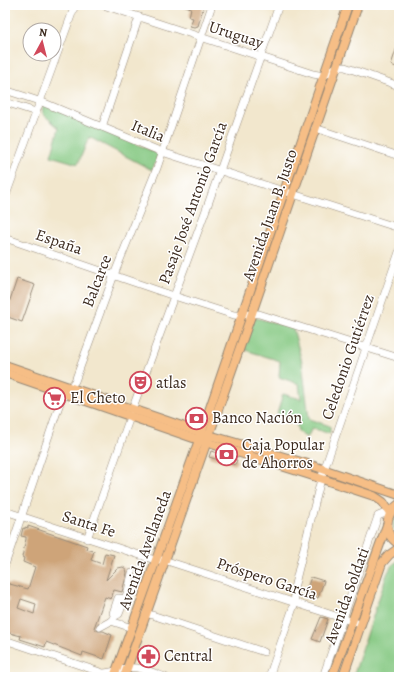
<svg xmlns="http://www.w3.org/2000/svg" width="404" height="682" font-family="Alegreya,serif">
<rect width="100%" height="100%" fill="#fff"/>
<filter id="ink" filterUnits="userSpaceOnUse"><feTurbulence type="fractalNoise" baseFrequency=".025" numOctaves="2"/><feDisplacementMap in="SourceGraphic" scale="8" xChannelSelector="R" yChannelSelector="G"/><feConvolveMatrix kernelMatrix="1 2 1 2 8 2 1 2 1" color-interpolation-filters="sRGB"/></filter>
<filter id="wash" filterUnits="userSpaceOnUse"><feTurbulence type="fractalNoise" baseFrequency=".012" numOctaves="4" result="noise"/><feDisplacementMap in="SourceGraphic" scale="16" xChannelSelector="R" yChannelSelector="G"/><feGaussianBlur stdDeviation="0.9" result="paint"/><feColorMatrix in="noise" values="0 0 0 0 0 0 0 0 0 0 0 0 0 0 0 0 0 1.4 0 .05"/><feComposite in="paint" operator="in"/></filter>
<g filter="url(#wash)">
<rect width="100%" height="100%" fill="#f2e7cd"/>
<g fill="#84c881" stroke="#607950">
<polygon points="42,102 159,154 152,170 89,137 78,164 51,156 59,128 43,114"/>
<polygon points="253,317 293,328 302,362 309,419 330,426 330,434 312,428 307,438 298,432 296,420 277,414 283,394 301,399 299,384 279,377 280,361 242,349"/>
<path d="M399 510V537C391 529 392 519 399 510Z"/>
<polygon points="399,560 399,677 353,677 387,574 392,565"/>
</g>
<g id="blocks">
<g fill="#cea479" fill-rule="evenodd">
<polygon points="183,5 204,5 198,26 194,27 190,26 193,18 189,17 191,8"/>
<polygon points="398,44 399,44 399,68 391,65"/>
<polygon points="17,279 35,285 22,322 5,316 5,308 7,309"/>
<polygon points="211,451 237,460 235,465 209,457"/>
<path d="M28 526 87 546 86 549 94 551 91 560 102 564 105 553 114 555 106 580 118 568 123 567 126 569 127 573 122 592 114 590 111 599 105 597 94 628 98 631H103L112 635 104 659 83 652 82 656 46 642 45 647 20 639 21 636 6 632 9 624 5 623V610L9 599 5 597 6 583 28 589 35 567 23 562 24 558 22 557 26 539V537L21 536 23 528 25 529V527L28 528ZM21 599 36 604 34 614 18 608Z"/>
<polygon points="311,577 324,581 318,598 305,594"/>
<polygon points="321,617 328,619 320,642 312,639"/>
</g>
</g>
</g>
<g filter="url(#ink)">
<use href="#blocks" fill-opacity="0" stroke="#968876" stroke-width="1"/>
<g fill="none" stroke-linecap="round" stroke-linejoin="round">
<defs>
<g id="minor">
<polyline points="103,5 313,74 324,76 336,67 345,67 399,86"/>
<polyline points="5,90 42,102 162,152 399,228"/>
<polyline points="5,102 36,112"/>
<polyline points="102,127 139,17"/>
<polyline points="315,128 399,156"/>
<polyline points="5,198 75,5"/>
<path d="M5 238 174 296 234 315C243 316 250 313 259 314L399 358"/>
<polyline points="132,410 207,207 279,5"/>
<polyline points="5,511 155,560 164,560 357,623"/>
<polyline points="87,539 130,417"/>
<polyline points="5,565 61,400 75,381 114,275 157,168 212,5"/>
<polyline points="146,613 264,652"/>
<polyline points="115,616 113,613 118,598 125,599"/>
<polyline points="111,621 115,616 119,614 128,591 132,573"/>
<polyline points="100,627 111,621 132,628"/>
<path d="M5 640 103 673C113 673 119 669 128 668 140 666 153 673 165 677"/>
<polyline points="269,677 295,602 294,588 321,479 399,252"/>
<polyline points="323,677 378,516 383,514 389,514"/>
</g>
<g id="major">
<polyline points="5,365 202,433 308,464 399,495"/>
<polyline points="5,373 199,440 307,474 374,496 383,502 390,513"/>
<path d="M399 504C385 514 382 534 399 544"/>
<polyline points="114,677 199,440 348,5"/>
<polyline points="124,677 252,313 358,5"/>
<polyline points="332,677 387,525"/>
<polyline points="343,677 382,563 389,555 399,548"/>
</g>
</defs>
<use href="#minor" stroke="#968876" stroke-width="8"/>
<use href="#major" stroke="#968876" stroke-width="10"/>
<use href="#minor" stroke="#fff" stroke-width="7"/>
<use href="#major" stroke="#f6be86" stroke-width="8"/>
</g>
</g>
<defs>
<symbol id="theatre-ring" viewBox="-11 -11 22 22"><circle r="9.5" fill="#fff" stroke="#d1495b" stroke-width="1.5"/><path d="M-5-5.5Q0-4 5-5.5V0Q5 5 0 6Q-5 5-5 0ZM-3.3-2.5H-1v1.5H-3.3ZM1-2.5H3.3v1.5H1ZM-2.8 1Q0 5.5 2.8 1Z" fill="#d1495b"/></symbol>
<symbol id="supermarket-ring" viewBox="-11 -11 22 22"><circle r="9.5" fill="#fff" stroke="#d1495b" stroke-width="1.5"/><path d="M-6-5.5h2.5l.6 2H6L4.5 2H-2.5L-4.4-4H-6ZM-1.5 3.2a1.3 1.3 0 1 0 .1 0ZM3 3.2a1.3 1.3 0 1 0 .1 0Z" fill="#d1495b"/></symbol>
<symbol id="bank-ring" viewBox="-11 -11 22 22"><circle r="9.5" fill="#fff" stroke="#d1495b" stroke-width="1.5"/><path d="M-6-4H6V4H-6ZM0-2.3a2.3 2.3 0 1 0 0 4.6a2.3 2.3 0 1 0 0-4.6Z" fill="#d1495b"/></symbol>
<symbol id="pharmacy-ring" viewBox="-11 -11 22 22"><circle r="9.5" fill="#fff" stroke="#d1495b" stroke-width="1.5"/><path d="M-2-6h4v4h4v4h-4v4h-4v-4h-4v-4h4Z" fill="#d1495b"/></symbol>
</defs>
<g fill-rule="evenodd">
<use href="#theatre-ring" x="128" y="370" width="25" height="25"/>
<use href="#supermarket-ring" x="42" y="386" width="25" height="25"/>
<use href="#bank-ring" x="184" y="406" width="25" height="25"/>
<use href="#bank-ring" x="214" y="442" width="25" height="25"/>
<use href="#pharmacy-ring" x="136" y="644" width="25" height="25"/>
</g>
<g text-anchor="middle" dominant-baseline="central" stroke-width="3" stroke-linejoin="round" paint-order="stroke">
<g font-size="16" fill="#3b2a1e" stroke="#fff">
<text transform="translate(236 35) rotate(18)">Uruguay</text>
<text transform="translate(148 131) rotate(22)">Italia</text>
<text transform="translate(193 203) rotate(-70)">Pasaje José Antonio García</text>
<text transform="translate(270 215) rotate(-71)">Avenida Juan B. Justo</text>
<text transform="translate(59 242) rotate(19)">España</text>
<text transform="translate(97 281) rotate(-69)">Balcarce</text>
<text transform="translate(348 357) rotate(-71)">Celedonio Gutiérrez</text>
<text transform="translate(89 524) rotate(18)">Santa Fe</text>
<text transform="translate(145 550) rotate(-70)">Avenida Avellaneda</text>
<text transform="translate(267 579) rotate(18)">Próspero García</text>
<text transform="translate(347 596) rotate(-70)">Avenida Soldati</text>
</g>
<g font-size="16" fill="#3b2a1e" stroke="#fff" text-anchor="start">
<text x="156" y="383">atlas</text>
<text x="70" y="398">El Cheto</text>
<text x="212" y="418">Banco Nación</text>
<text x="242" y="445">Caja Popular<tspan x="242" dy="18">de Ahorros</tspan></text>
<text x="164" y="656">Central</text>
</g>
</g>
<rect width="404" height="682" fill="none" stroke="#fff" stroke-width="20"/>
<g transform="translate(42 42) rotate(7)"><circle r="19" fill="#ffffff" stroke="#b1aaa5"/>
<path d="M0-3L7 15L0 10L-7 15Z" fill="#d1495b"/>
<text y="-6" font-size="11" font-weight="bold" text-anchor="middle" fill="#3b2a1e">N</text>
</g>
</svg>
